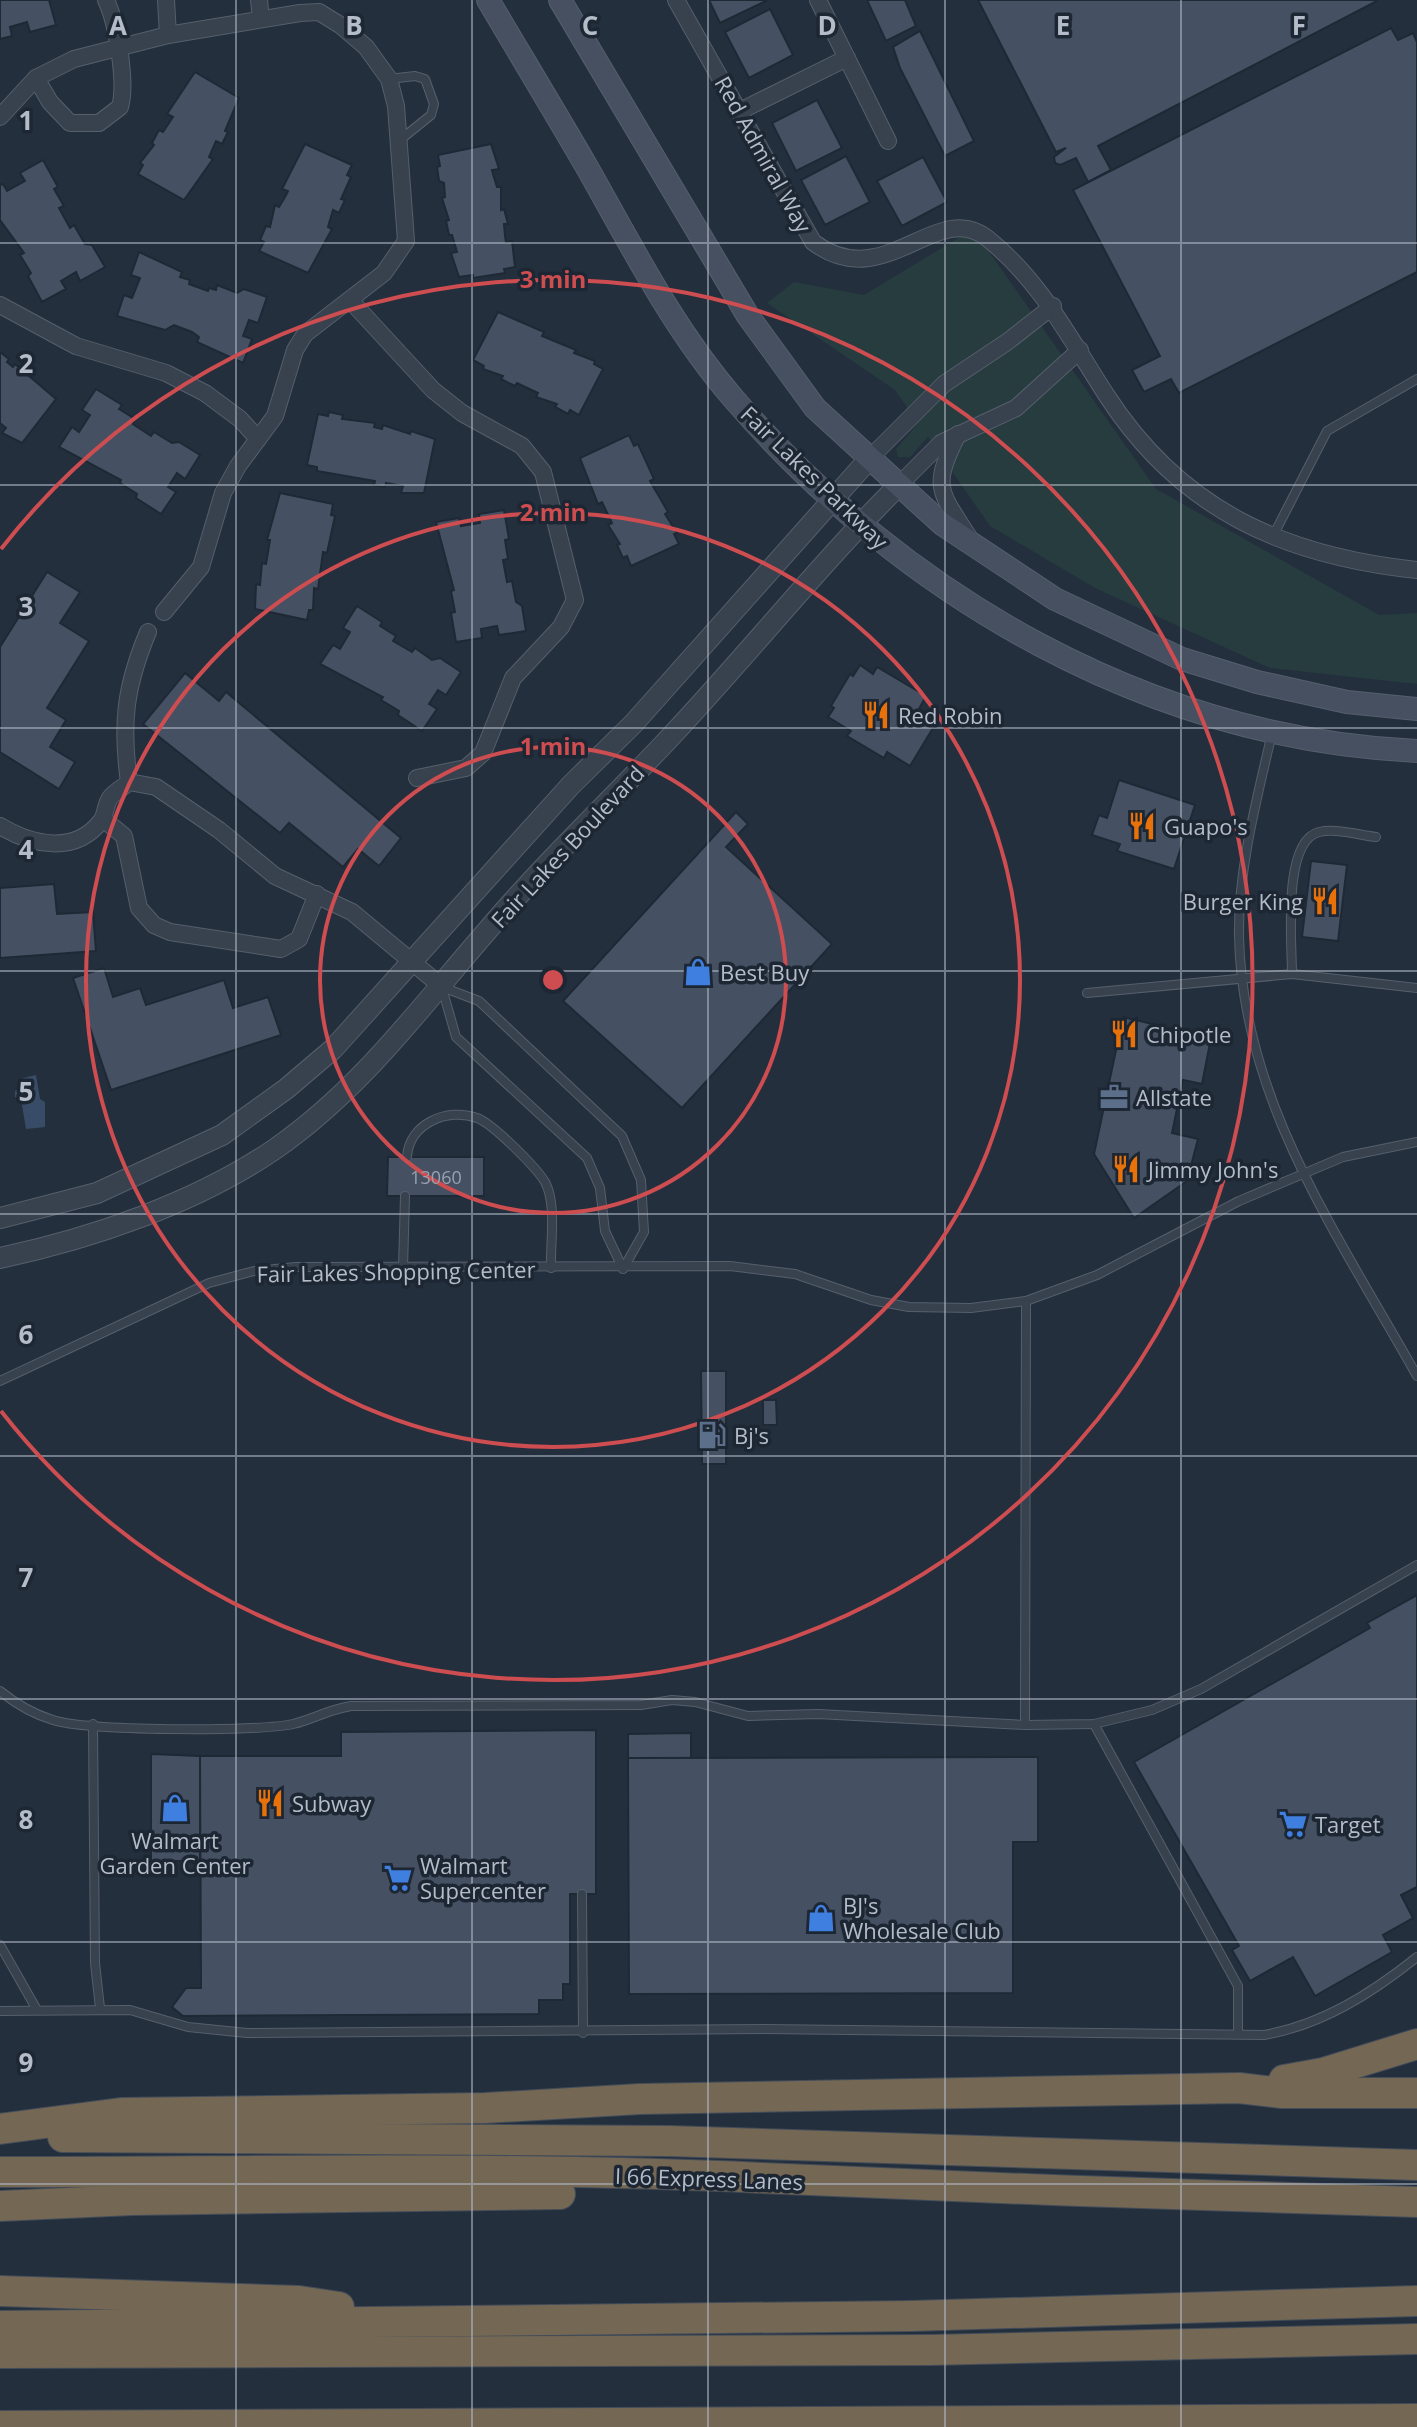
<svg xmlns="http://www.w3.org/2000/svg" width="1417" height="2427" font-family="'Open Sans',sans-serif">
<rect width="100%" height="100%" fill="#242f3e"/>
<polygon fill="#263c3f" points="973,229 1156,489 1379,615 1417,613 1417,684 1270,668 1095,588 990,526 928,437 910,457 898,457 896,449 918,423 895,390 767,303 794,282 864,295"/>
<polygon fill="#394c67" points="36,1075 40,1099 45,1102 45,1127 26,1129 21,1099 15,1097 15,1091 21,1087 23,1078"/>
<g fill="#455162" stroke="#1f2835" stroke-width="2">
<polygon points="0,0 49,0 56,25 30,32 27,22 10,27 12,36 0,39"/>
<polygon points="709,0 765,0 766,1 720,23"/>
<polygon points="867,0 905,0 916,26 886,41"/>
<polygon points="978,0 1377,0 1377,1 1098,146 1111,170 1088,182 1076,158 1060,165 1055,163 1054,157 1066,148 1056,152"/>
<polygon points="770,9 793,55 749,78 725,32"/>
<polygon points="1391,28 1398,40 1413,33 1417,42 1417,272 1179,393 1171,379 1144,392 1132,370 1160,356 1073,190"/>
<polygon points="920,31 974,141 945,156 900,68 893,47"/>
<polygon points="195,72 239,98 225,131 228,132 222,144 216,141 209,157 213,159 184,200 138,174 143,165 140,163 154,145 152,143 159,130 163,132 173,117 167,114"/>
<polygon points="817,100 842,148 796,171 772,123"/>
<polygon points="305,144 352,165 347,175 351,177 341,199 345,200 339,213 333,210 328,227 332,229 308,273 259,251 264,242 260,240 266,226 270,227 275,205 279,207 285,197 288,191 282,189"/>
<polygon points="491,144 499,169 492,170 493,174 497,187 501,187 501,210 504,209 508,224 504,224 505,236 506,242 512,241 515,267 504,269 505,273 473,278 473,275 459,277 451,253 457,252 452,235 449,235 446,221 449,220 442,198 445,197 444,183 439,181 437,167 440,166 438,155"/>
<polygon points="846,156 870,202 825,225 801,180"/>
<polygon points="923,157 947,202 902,226 877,181"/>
<polygon points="43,160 58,187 54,189 64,206 59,208 70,228 74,225 85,244 92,245 105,267 80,281 76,272 61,281 66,289 42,302 28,276 31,273 20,255 24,253 0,220 0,185 3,184 7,191 25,181 20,173"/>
<polygon points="139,252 182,272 180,277 190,280 189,284 208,291 209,288 216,290 217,285 237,293 244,289 267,297 258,323 249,320 243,336 252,339 243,363 197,342 199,337 192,332 174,325 165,330 117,316 124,295 132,298 140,278 131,275"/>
<polygon points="498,312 544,332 542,336 576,350 574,353 595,361 594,364 603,369 579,415 570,410 568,414 555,407 557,404 536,397 538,393 517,383 515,386 501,379 503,376 483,369 484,366 473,360"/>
<polygon points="0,352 9,359 7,362 13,367 15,364 56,399 22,443 2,433 6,428 0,423"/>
<polygon points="96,389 122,405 119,409 135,419 133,424 151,436 154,432 172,443 179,442 200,455 185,479 177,473 168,487 176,492 161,514 136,498 137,494 120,483 121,480 59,447 72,427 79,432 90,415 82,410"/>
<polygon points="329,412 343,415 342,419 375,423 374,427 382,429 383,425 410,434 411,431 435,439 424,493 401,493 403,486 386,483 385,487 374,485 375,481 317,471 317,467 307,465 318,414 328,416"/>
<polygon points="629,435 634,446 638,444 654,479 650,481 668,512 665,514 677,533 674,534 679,544 631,566 627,556 623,558 617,545 620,544 608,525 612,523 602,502 598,504 580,458"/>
<polygon points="280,493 333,504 331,515 335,516 327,553 323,552 318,589 314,588 313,610 309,610 307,620 255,609 256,584 260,585 262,563 266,564 270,540 267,540"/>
<polygon points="504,510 509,539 505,540 508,559 503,560 507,582 512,581 516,602 522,606 526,631 499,635 497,626 481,629 482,638 456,642 451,613 455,612 451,591 454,590 436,522 459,518 461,526 480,523 479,514"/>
<polygon points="47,572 80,592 60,623 89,641 47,708 66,720 50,747 75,762 59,789 0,752 0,647"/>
<polygon points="357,606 382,622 380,626 396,636 393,641 412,652 415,648 432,660 440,658 461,672 446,695 438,690 429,704 437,709 422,731 398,715 399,711 381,700 383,697 320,664 333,645 340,649 350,632 343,628"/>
<polygon points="860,665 873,674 877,667 926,696 919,709 924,712 920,720 933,728 910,766 887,752 884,758 847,736 851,731 828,717 834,708 831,706 850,674 853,676"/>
<polygon points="185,673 219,701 226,692 401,838 379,866 358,849 343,867 289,823 280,833 143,724"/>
<polygon points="1119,780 1195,805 1174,869 1117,851 1120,844 1092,835 1099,815 1107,818"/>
<polygon points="736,812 748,824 726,847 832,944 682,1108 563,1001"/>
<polygon points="1311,861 1347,865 1338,941 1302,937"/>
<polygon points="54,884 57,914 93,912 96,951 0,958 0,888"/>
<polygon points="104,968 113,997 140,988 146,1005 224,980 233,1008 268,997 281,1035 111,1090 73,978"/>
<polygon points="1123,1017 1211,1038 1202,1084 1183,1080 1172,1133 1198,1139 1187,1181 1134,1218 1094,1154"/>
<polygon points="388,1157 484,1157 484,1196 387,1196"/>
<polygon points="701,1371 726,1371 726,1464 702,1464"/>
<polygon points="763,1400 776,1400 777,1425 763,1425"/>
<polygon points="1417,1595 1417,1887 1401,1895 1413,1918 1383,1935 1392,1952 1315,1996 1293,1957 1250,1981 1232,1950 1239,1946 1134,1762 1370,1628 1367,1623"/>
<polygon points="596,1730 596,1894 570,1894 570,1984 563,1984 563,2000 539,2000 539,2014 183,2016 172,2007 186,1988 201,1988 200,1756 341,1756 341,1732"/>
<polygon points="691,1733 691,1758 628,1758 628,1734"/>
<polygon points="151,1754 200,1756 200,1861 151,1861"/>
<polygon points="1038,1757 1038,1842 1013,1842 1013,1993 629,1994 628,1758"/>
</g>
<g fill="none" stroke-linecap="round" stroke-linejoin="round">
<defs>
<g id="service">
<polyline points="389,79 415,76 425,79 434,104 431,115 400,140"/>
<polyline points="1273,536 1327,431 1417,379"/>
<path d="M1272 733C1257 799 1238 868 1239 936 1242 1101 1340 1238 1417 1376"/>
<path d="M1292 974C1292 943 1282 841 1319 832 1336 828 1359 835 1376 837"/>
<polyline points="442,987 479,1001 622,1136 641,1180 644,1232 623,1269"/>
<polyline points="442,988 456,1037 587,1158 600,1188 605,1231 623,1269"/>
<polyline points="1087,993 1292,974 1417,988"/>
<path d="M407 1157C409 1124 447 1107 477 1118 492 1123 536 1167 545 1182 557 1204 550 1244 551 1268"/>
<polyline points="403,1268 405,1196"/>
<polyline points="0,1381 209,1283 254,1271 296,1267 730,1266 795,1274 871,1300 909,1307 971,1308 1026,1301 1097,1275 1239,1201 1343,1157 1417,1142"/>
<path d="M0 1691C16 1704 33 1714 53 1720 87 1731 258 1732 293 1724 314 1719 327 1710 351 1706L641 1705 672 1700 695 1702 748 1716 818 1714 1025 1725 1094 1724 1152 1710 1201 1689 1417 1565"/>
<polyline points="93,1724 95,1963 100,2008"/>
<polyline points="1094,1724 1238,1986 1238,2034"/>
<polyline points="1025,1725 1026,1301"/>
<polyline points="582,1894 583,2033"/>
<polyline points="0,1945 37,2010"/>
<path d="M0 2011 130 2010 188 2027 247 2033 764 2029 1264 2035C1322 2025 1372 1993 1417 1957"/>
</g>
<g id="minor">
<polyline points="166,0 168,35"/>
<polyline points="259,0 261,19"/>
<path d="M676 0 813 242C884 296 937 198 987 238 1041 281 1070 339 1107 396 1181 510 1284 556 1417 570"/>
<polyline points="818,0 888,141"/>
<path d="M36 78 50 102 70 123H99L120 107C127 83 117 23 106 0"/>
<polyline points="742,110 847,58"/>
<polyline points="0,117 36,78 74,59 168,35 300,13 319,12 340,25 366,47 389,79 396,106 406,241 384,273 305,334 295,350 275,416 238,466 223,493 201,567 164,612"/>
<polyline points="350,300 433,390 462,413 522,446 543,472 575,600 561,627 513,678 483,753 466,768 417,778"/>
<polyline points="0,305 76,346 166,373 205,393 240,419 258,439"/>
<path d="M958 434C931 488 939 490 970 539"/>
<polyline points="869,459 944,384 1007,342 1053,306"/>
<polyline points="898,486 941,443 1016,408 1080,350"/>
<polyline points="129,782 156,787 219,830 275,876 352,912 441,986"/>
<polyline points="103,819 124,836 139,908 154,925 170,932 281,949 299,939 317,894"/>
<path d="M0 826C32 845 75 855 101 821 106 815 105 805 110 798 114 792 124 787 129 782 121 724 125 687 148 632"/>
</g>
<g id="tertiary">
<polyline points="0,1218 97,1193 222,1135 286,1089 333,1049 571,785 634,723 869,459"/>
<path d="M0 1258C93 1238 196 1203 275 1149 360 1090 419 1009 486 932 541 867 603 808 661 747 742 662 815 569 898 486"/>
</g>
<g id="secondary">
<path d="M488 0C521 56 555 112 588 169 632 247 674 330 733 398 904 597 1151 739 1417 751"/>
<polyline points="560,0 748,316 815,408 942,524 1055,599 1182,659 1257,682 1347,702 1417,709"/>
</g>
<g id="motorway">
<polyline points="1284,2080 1323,2073 1417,2044"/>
<polyline points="0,2129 121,2113 485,2108 640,2099 1239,2088 1282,2093 1417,2093"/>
<polyline points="63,2137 669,2141 1417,2165"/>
<path d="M0 2172C254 2172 509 2166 762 2178 980 2188 1199 2196 1417 2202"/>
<polyline points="0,2206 132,2200 560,2194"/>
<polyline points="0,2291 299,2301 339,2307"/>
<polyline points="0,2326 911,2316 1417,2301"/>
<polyline points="0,2353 930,2350 1417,2339"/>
<polyline points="0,2426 1417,2419"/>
</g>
</defs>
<use href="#service" stroke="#565f6c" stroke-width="10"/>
<use href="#minor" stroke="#565f6c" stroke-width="18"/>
<use href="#tertiary" stroke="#565f6c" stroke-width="22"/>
<use href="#secondary" stroke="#565f6c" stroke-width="24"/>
<use href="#motorway" stroke="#434c59" stroke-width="32"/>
<use href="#service" stroke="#38414e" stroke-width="8"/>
<use href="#minor" stroke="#38414e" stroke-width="16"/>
<use href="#tertiary" stroke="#38414e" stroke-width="20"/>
<use href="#secondary" stroke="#465061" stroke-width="22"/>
<use href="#motorway" stroke="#746855" stroke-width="30"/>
</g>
<path fill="none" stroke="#b4bcc9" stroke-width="2" stroke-opacity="0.55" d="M236 0V2427M472 0V2427M708 0V2427M945 0V2427M1181 0V2427M0 243H1417M0 485H1417M0 728H1417M0 971H1417M0 1214H1417M0 1456H1417M0 1699H1417M0 1942H1417M0 2184H1417"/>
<g fill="none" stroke="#ce4d50" stroke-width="4">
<circle cx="553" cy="980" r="233"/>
<circle cx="553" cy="980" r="467"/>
<path d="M1 549A700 700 0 1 1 1 1411"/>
</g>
<defs>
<symbol id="restaurant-bare" viewBox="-9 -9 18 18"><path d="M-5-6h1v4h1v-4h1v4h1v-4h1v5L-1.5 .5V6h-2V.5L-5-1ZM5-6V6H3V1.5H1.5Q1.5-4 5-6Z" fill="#e8710a" stroke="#1d2633" stroke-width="2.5" paint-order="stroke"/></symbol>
<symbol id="shop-bare" viewBox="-9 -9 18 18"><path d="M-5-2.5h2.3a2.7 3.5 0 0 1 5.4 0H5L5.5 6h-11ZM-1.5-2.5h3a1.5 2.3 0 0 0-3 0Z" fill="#3f7fe0" stroke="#1d2633" stroke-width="2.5" paint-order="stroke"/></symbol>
<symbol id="office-bare" viewBox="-9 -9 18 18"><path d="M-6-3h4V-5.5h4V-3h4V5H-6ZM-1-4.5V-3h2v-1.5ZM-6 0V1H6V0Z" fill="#5c6f8a" stroke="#1d2633" stroke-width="2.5" paint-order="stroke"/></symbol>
<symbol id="fuel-bare" viewBox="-9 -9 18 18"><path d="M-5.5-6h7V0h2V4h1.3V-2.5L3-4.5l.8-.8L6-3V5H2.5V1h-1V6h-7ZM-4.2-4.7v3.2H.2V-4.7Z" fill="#5c6f8a" stroke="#1d2633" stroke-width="2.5" paint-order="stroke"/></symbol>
<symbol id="supermarket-bare" viewBox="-9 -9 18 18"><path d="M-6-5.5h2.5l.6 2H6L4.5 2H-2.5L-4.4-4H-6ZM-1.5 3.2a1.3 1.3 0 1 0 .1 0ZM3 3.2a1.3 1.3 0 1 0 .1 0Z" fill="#3f7fe0" stroke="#1d2633" stroke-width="2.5" paint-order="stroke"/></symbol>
</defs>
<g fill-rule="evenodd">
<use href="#restaurant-bare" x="856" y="695" width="40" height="40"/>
<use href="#restaurant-bare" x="1122" y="806" width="40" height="40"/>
<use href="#restaurant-bare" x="1305" y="881" width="40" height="40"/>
<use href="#shop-bare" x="678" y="952" width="40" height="40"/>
<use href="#restaurant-bare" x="1104" y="1014" width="40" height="40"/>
<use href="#office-bare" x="1094" y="1077" width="40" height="40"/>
<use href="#restaurant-bare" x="1106" y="1149" width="40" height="40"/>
<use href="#fuel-bare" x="692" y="1415" width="40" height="40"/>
<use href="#restaurant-bare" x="250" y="1783" width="40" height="40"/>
<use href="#shop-bare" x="155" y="1788" width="40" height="40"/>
<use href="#supermarket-bare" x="1273" y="1804" width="40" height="40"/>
<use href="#supermarket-bare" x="378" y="1858" width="40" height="40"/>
<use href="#shop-bare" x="801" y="1898" width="40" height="40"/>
</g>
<g text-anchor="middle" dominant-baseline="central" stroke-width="7" stroke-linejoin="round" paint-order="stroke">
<g font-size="18" fill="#98a1af">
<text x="436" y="1177">13060</text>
</g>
<g font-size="22" fill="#b4bcc9" stroke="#1d2633">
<text transform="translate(764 154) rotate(61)">Red Admiral Way</text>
<text transform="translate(815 477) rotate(44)">Fair Lakes Parkway</text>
<text transform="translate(567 846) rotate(-47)">Fair Lakes Boulevard</text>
<text transform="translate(396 1271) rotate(-1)">Fair Lakes Shopping Center</text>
<text transform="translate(709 2178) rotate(2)">I 66 Express Lanes</text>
</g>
<g font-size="22" fill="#b4bcc9" stroke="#1d2633" text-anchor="start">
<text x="898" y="715">Red Robin</text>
<text x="1164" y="826">Guapo's</text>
<text x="1303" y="901" text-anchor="end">Burger King</text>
<text x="720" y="972">Best Buy</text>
<text x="1146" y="1034">Chipotle</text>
<text x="1136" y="1097">Allstate</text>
<text x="1148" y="1169">Jimmy John's</text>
<text x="734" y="1435">Bj's</text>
<text x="292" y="1803">Subway</text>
<text x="1315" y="1824">Target</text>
<text x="175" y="1840" text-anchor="middle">Walmart<tspan x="175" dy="25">Garden Center</tspan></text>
<text x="420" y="1865">Walmart<tspan x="420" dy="25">Supercenter</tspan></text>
<text x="843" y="1905">BJ's<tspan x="843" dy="25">Wholesale Club</tspan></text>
</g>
</g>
<g font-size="26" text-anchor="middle" font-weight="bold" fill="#b4bcc9" stroke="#1d2633" stroke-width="7" stroke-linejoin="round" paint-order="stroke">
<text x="118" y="35">A</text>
<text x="354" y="35">B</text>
<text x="590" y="35">C</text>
<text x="827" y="35">D</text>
<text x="1063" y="35">E</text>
<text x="1299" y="35">F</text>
<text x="26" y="130">1</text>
<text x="26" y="373">2</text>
<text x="26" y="616">3</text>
<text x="26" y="859">4</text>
<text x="26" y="1101">5</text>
<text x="26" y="1344">6</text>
<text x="26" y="1587">7</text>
<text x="26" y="1829">8</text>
<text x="26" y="2072">9</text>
</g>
<circle cx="553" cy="980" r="12" fill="#ce4d50" stroke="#1d2633" stroke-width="4"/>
<g font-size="24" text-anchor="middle" font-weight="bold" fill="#ce4d50" stroke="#1d2633" stroke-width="7" stroke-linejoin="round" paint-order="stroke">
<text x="553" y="288">3 min</text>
<text x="553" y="521">2 min</text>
<text x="553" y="755">1 min</text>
</g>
</svg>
